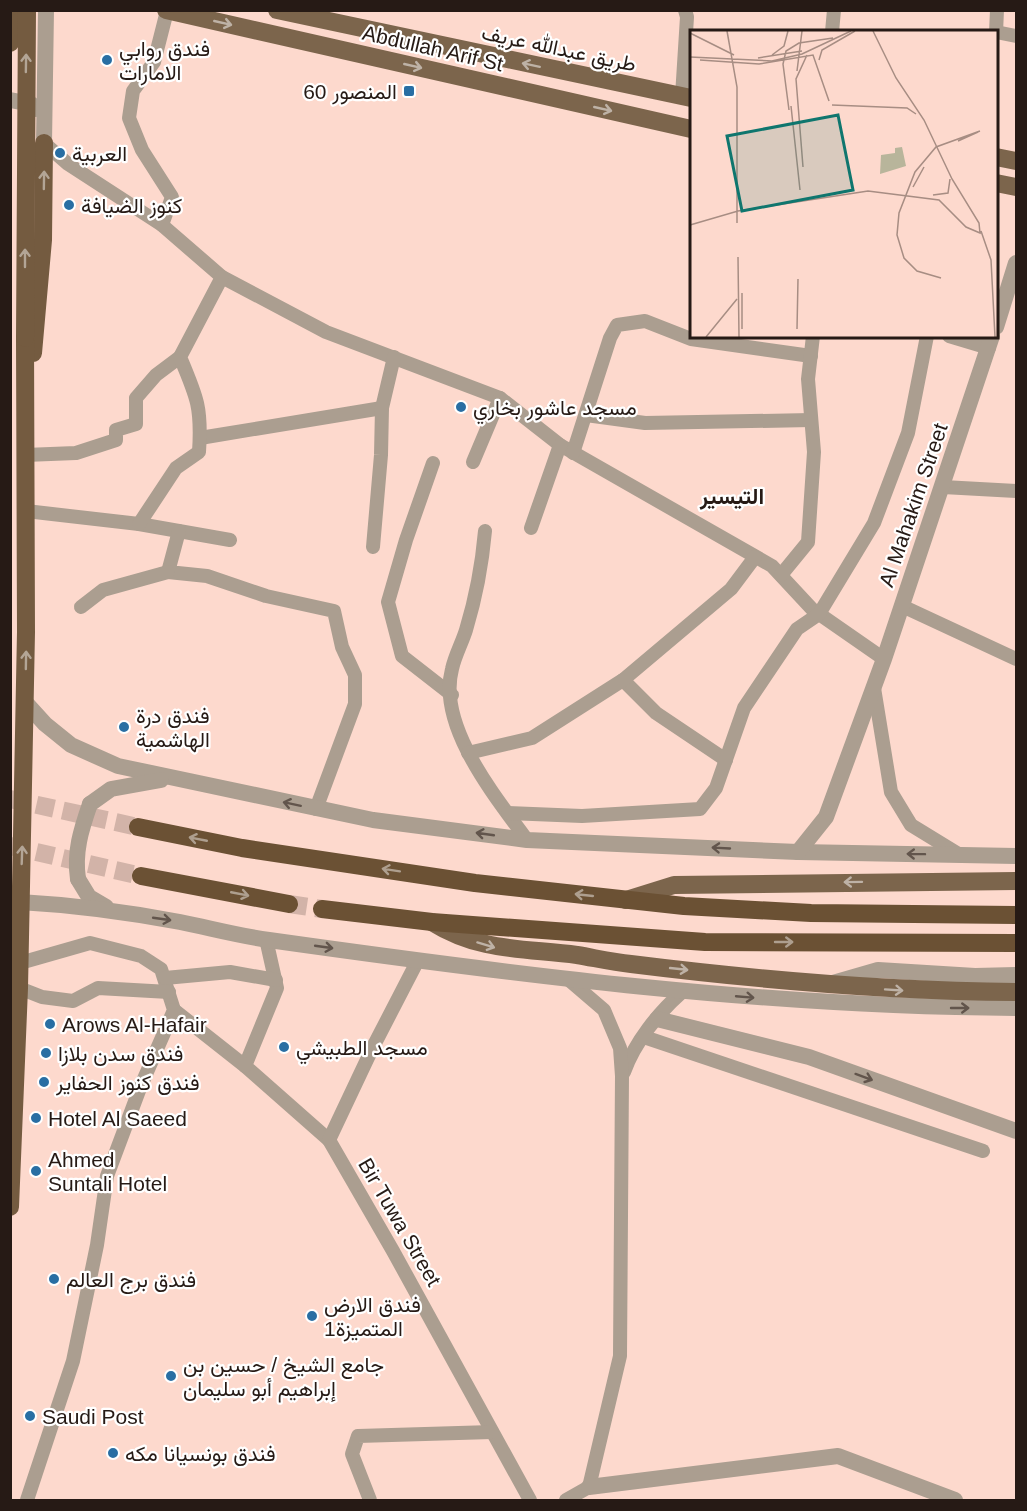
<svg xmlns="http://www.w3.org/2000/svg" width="1027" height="1511" font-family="Arial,Vazirmatn,sans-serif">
<rect width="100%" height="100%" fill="#fdd9cd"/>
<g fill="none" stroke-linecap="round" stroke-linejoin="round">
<g stroke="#d2b3a8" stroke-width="18" stroke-dasharray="18 9" stroke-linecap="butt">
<polyline points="10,799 138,827"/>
<polyline points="10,846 141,876"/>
<polyline points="289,904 322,909"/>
</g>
<g stroke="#ab9e90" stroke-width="14">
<polyline points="832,32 834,10"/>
<polyline points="996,32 1016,36"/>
<polyline points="996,33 997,10"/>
<polyline points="682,96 687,17 685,10"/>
<polyline points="44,143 68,164 162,225 222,277 326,332 500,398 560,445 772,566 812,609 884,659"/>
<polyline points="162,225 172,197 142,150 129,118 133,91 154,62 167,11"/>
<polyline points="949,336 989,348"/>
<polyline points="586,415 645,423 811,420"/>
<polyline points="200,438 382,408"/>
<polyline points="573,453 610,338 617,325 645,321 691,339 811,356"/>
<polyline points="25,455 76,453 116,440 116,430 136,424 136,398 156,375 180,357"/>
<polyline points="473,462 500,398"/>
<polyline points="433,463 406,540 388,602 402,656 452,695"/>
<polyline points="943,487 1016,491"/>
<polyline points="26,511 139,524 230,540"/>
<path d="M139 524 176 468 199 452C202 408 197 397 180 357L222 277"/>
<polyline points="531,528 560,445"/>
<polyline points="179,531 168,572 207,576 266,596 334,611 342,647 355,675 355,704 316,809"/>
<path d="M485 531C482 565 476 597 466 630 462 643 455 655 452 669 437 726 495 796 527 840"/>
<polyline points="373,547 381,455 382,408 394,357"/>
<polyline points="781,575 808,542 814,452 808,379 813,336"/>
<polyline points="902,606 1016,659"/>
<polyline points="81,607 103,590 168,572"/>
<polyline points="623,680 656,713 726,760"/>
<polyline points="874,688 891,792 911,825 960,855"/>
<polyline points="468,753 532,738 623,680 731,589 755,557"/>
<polyline points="508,813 582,816 700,809 716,788 744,708 797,629 819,614 874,523 908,433 927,336"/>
<polyline points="266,939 277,988 245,1066 329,1140"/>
<polyline points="418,960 372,1049 329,1140 393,1251 530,1500"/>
<polyline points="20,963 90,943 141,956 161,969 174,1010 140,1088 107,1176 97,1245 73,1361 27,1500"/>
<polyline points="165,978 230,972 276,980"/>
<polyline points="19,988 42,997 73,1001 98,988 169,992"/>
<polyline points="174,1010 245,1066"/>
<polyline points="644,1037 983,1151"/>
<path d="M624 1072C635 1042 658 1013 682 992"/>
<polyline points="370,1500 352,1454 358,1436 492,1432"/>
<polyline points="566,1500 589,1487 620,1356 622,1076 620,1048 604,1010 569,980"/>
</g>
<g stroke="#ab9e90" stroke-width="16">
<polyline points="10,100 31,104 36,109"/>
<polyline points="44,143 46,10"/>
<polyline points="996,327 1016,263"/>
<polyline points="25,702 45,724 71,745 118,766 373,820 527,840 798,852 1016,856"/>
<polyline points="90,804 111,789 161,780"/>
<polyline points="798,852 826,817 884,659 992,336"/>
<polyline points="78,879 89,897 106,907"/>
<path d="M20 902C74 905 127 912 180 922 210 928 240 936 269 940 517 975 766 1007 1016 1008"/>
<polyline points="833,983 878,970 975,976 1016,975"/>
<polyline points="657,1019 809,1057 1016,1131"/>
<polyline points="589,1487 838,1456 955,1500"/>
</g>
<g stroke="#7c654c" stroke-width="18">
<polyline points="166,10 691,129"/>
<polyline points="277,10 691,98"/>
<polyline points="996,157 1016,161"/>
<polyline points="996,183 1016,187"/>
<polyline points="626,900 674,885 1016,881"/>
<path d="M432 922C480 952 524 948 577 955 595 958 612 962 631 964 759 980 887 991 1016 992"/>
</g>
<g stroke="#745b40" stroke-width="18">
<polyline points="10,43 11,10"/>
<polyline points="33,353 43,240 44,143"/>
<polyline points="10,1207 19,988 26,632 25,338"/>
</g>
<g stroke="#6b5134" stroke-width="18">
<polyline points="138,827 242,848 475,883 684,906 811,913 1016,915"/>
<polyline points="141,876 289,904"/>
<polyline points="322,909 432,922 705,942 1016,943"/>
</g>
<path stroke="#ab9e90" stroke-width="16" d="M78 879C74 852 81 830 90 804"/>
<polyline stroke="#745b40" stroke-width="18" points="25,338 27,10"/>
</g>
<defs><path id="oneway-shaft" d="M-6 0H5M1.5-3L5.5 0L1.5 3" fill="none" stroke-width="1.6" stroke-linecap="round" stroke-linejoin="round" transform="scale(1.5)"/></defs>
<g stroke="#beb2a6">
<use href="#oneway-shaft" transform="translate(223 23) rotate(13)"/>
<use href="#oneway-shaft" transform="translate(531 65) rotate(-168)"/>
<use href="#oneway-shaft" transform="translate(413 66) rotate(13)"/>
<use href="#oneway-shaft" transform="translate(603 109) rotate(13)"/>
<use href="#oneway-shaft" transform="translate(853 882) rotate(179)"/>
<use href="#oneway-shaft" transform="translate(486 945) rotate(17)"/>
<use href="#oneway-shaft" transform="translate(679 969) rotate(6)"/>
<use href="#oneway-shaft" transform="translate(894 990) rotate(4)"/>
</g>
<g stroke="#b3a596">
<use href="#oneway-shaft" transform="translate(26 63) rotate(-89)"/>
<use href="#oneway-shaft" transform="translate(44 180) rotate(-89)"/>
<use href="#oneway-shaft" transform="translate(25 258) rotate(-90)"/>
<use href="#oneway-shaft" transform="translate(26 660) rotate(-89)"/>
<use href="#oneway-shaft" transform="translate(22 855) rotate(-88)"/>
</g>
<g stroke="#62554c">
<use href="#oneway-shaft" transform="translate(292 804) rotate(-168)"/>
<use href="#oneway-shaft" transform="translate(485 834) rotate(-172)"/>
<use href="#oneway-shaft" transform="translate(721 848) rotate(-177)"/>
<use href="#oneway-shaft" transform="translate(916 854) rotate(-179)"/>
<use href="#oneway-shaft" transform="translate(162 919) rotate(8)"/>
<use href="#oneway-shaft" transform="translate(324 947) rotate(8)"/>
<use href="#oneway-shaft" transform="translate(745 997) rotate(5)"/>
<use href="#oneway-shaft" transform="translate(960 1008)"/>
<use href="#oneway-shaft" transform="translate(864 1077) rotate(20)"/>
</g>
<g stroke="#ae9f8f">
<use href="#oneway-shaft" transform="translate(198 839) rotate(-169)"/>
<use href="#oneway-shaft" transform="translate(391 870) rotate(-171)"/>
<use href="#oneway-shaft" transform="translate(240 894) rotate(11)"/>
<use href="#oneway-shaft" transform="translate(584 895) rotate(-174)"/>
<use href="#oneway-shaft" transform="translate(784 942)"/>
</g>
<g fill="#296ea3" stroke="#fff" stroke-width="2">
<circle cx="107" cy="60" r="6"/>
<rect x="403" y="85" width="12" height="12" rx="3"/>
<circle cx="60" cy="153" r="6"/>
<circle cx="69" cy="205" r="6"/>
<circle cx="461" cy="407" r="6"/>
<circle cx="124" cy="727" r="6"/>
<circle cx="50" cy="1024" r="6"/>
<circle cx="284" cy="1047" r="6"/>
<circle cx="46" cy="1053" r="6"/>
<circle cx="44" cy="1082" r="6"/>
<circle cx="36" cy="1118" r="6"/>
<circle cx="36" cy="1171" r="6"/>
<circle cx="54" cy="1279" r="6"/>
<circle cx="312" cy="1316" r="6"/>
<circle cx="171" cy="1376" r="6"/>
<circle cx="30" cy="1416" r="6"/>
<circle cx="113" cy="1453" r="6"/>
</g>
<g text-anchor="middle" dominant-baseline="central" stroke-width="4.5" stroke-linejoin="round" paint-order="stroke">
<g font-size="21" fill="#261a15" stroke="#fff" text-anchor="start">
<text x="119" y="48">فندق روابي<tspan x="119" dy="24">الامارات</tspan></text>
<text x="397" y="91" text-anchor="end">المنصور 60</text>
<text x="72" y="153">العربية</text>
<text x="81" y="205">كنوز الضيافة</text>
<text x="473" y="407">مسجد عاشور بخاري</text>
<text x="136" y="715">فندق درة<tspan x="136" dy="24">الهاشمية</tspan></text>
<text x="62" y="1024">Arows Al-Hafair</text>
<text x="296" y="1047">مسجد الطبيشي</text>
<text x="58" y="1053">فندق سدن بلازا</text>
<text x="56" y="1082">فندق كنوز الحفاير</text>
<text x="48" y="1118">Hotel Al Saeed</text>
<text x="48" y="1159">Ahmed<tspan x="48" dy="24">Suntali Hotel</tspan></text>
<text x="66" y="1279">فندق برج العالم</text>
<text x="324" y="1304">فندق الارض<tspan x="324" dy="24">المتميزة1</tspan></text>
<text x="183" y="1364">جامع الشيخ / حسين بن<tspan x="183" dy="24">إبراهيم أبو سليمان</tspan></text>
<text x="42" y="1416">Saudi Post</text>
<text x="125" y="1453">فندق بونسيانا مكه</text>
</g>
<g font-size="21" fill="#261a15" stroke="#fff">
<text transform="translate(433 48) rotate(13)">Abdullah Arif St</text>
<text transform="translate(559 48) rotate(12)">طريق عبدالله عريف</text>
<text transform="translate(913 505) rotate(-71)">Al Mahakim Street</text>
<text transform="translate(400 1222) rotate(60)">Bir Tuwa Street</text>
</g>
<g font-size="22" font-weight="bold" fill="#261a15" stroke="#fff">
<text x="732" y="496">التيسير</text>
</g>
</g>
<g transform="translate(690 30)">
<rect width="308" height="308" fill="#fdd9cd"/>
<path d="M212 117 216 136 190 144 191 125 205 123V118Z" fill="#b8b59b"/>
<path fill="none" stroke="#a78d83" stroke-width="1.5" d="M37 1 47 57V193M0 3 44 25M82 25 94 16 98 1M0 27 82 31 112 24 161 1M68 28 112 21M10 30 69 34 123 25 139 71M129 30 132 20 165 1M107 41 112 1M142 75 217 78 226 84M101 76 110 160M99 80 93 34 96 21 109 13 143 8M268 111 288 102M113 137 106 49 117 25M223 157 234 137M243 165 258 163 260 149M0 195 48 181 178 161 249 170 276 197 290 203 289 193 262 149 234 90 206 48 183 1M291 201 301 230 305 307M48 227 49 307M251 248 227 241 214 228 207 205 209 183 225 142 246 117 290 101M52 263V299M107 299 108 249M16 307 47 269"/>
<path fill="#0f766e" fill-opacity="0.15" stroke="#0f766e" stroke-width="3" d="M148 85 163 160 52 181 37 106Z"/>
<rect width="308" height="308" fill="none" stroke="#261a15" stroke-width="3"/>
</g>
<rect width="1027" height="1511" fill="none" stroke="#261a15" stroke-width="24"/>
</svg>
